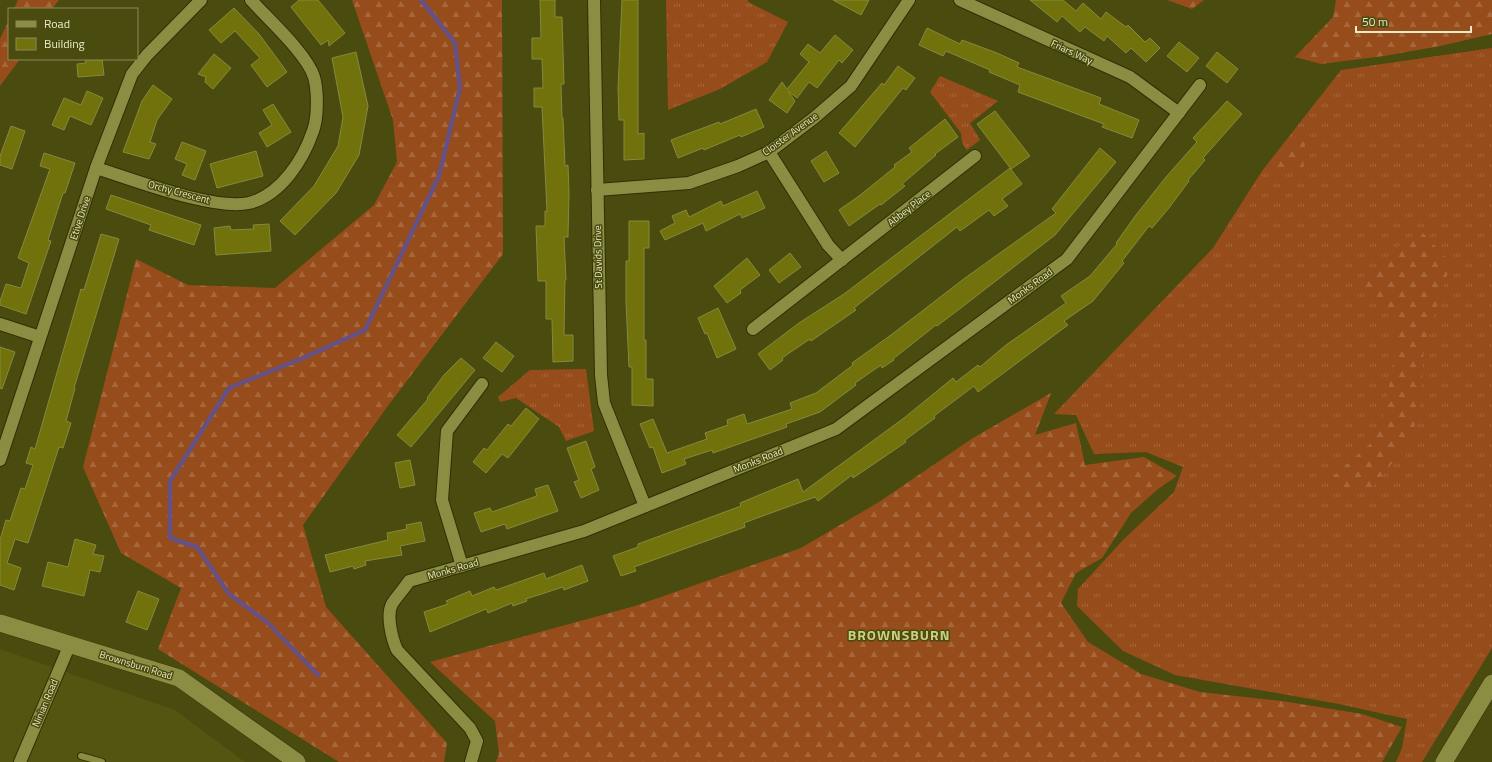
<svg xmlns="http://www.w3.org/2000/svg" width="1492" height="762" font-family="'Titillium Web',sans-serif">
<defs>
<pattern id="grass-tufts" width="24" height="20" patternUnits="userSpaceOnUse"><rect width="24" height="20" fill="#974d1b"/><path d="M3 7l-1-3M5 7V3M7 7l1-3M15 17l-1-3M17 17v-4M19 17l1-3" fill="none" stroke="#a6673b"/></pattern>
<pattern id="forest-firs" width="22" height="20" patternUnits="userSpaceOnUse"><rect width="22" height="20" fill="#974d1b"/><path d="M5 1l3.5 6h-7zM16 11l3.5 6h-7z" fill="#a6673b"/></pattern>
</defs>
<rect width="100%" height="100%" fill="#4a4b0e"/>
<polygon fill="#545510" points="0,649 175,710 245,762 0,762"/>
<g fill="url(#grass-tufts)">
<polygon points="666,0 748,0 748,2 788,22 767,62 720,89 668,110"/>
<polygon points="1492,48 1492,648 1422,762 1396,762 1402,748 1407,719 1339,704 1175,675 1123,651 1077,606 1078,589 1124,539 1174,492 1183,467 1146,452 1094,454 1076,415 1054,414 1213,248 1262,171 1341,70"/>
<polygon points="940,76 998,101 970,123 980,140 967,150 962,143 961,133 930,92"/>
<polygon points="586,369 594,431 566,441 559,427 516,398 500,402 498,397 530,370"/>
</g>
<g fill="url(#forest-firs)">
<polygon points="18,0 59,0 52,9 14,9"/>
<polygon points="352,0 502,0 503,254 387,407 303,525 326,607 447,743 444,762 339,762 158,649 181,588 121,553 83,467 136,259 188,285 275,288 374,205 397,162 393,120"/>
<polygon points="1167,0 1204,0 1192,9"/>
<polygon points="1336,0 1492,0 1492,34 1440,46 1384,56 1321,64 1295,57 1333,17"/>
<polygon points="9,20 9,59 20,59 0,86 0,39"/>
<polygon points="1306,127 1303,170 1285,174 1270,165 1287,143"/>
<polygon points="1423,233 1451,263 1424,346 1420,409 1410,442 1373,486 1341,494 1328,481 1370,444 1384,414 1394,359 1394,320 1376,296 1359,291 1397,247"/>
<polygon points="1051,393 1035,435 1076,423 1085,465 1144,457 1177,476 1158,489 1131,513 1102,558 1076,573 1061,603 1088,642 1141,674 1200,692 1282,701 1362,714 1402,727 1382,762 496,762 499,754 495,721 430,662 635,606 801,548 879,502 973,438"/>
</g>
<g fill="none" stroke-linecap="round" stroke-linejoin="round">
<polyline stroke="#665184" stroke-width="4.5" points="318,675 267,622 229,594 197,547 170,538 170,481 229,388 303,358 365,330 439,176 460,88 455,43 421,0"/>
</g>
<g fill="#71720c" stroke="#87893e">
<polygon points="299,0 318,0 345,33 329,46 328,40 321,45 291,7"/>
<polygon points="540,0 555,0 555,17 562,17 564,84 561,84 562,118 563,118 565,166 568,165 569,193 568,237 564,237 566,280 565,280 564,335 573,335 573,361 553,362 552,319 546,319 546,281 538,281 536,226 545,226 545,211 547,211 542,107 534,107 534,88 543,88 542,59 532,59 532,38 541,38"/>
<polygon points="622,0 638,0 638,134 644,133 644,159 624,160 624,120 619,120 618,89"/>
<polygon points="833,0 869,0 861,15"/>
<polygon points="1030,0 1063,0 1076,11 1083,3 1101,19 1106,12 1126,27 1128,25 1145,42 1150,38 1160,48 1146,62 1131,48 1126,53 1107,36 1104,41 1085,27 1080,32 1062,16 1057,22"/>
<polygon points="234,8 259,34 287,72 267,87 251,65 260,58 235,31 221,43 209,30"/>
<polygon points="927,28 960,44 962,40 997,53 1019,63 1017,67 1101,98 1099,104 1139,120 1132,138 1102,127 1104,124 1018,92 1020,85 989,72 990,70 946,51 943,56 919,45"/>
<polygon points="835,35 853,50 842,63 839,60 817,88 809,82 797,98 788,91 795,101 787,113 769,100 782,82 787,89 809,62 800,54 808,44 820,53"/>
<polygon points="1179,42 1199,58 1187,72 1167,56"/>
<polygon points="356,52 368,106 359,155 336,193 295,235 280,221 314,186 338,146 343,117 332,58"/>
<polygon points="1217,52 1238,69 1227,83 1206,66"/>
<polygon points="214,54 231,68 213,89 205,82 206,77 198,74"/>
<polygon points="85,59 102,59 104,75 78,77 77,64 86,63"/>
<polygon points="898,66 915,78 906,90 903,88 855,147 839,133 882,83 884,85"/>
<polygon points="153,85 172,99 157,120 150,142 156,144 149,159 123,152 142,101"/>
<polygon points="87,91 103,98 91,125 70,116 64,130 52,125 64,98 81,105"/>
<polygon points="1227,101 1242,114 1203,158 1205,160 1188,180 1189,181 1169,208 1152,228 1149,226 1122,261 1124,263 1093,301 1064,321 1068,325 978,392 974,386 934,416 935,418 905,440 906,442 853,478 852,475 818,501 815,497 757,518 744,523 745,527 634,567 636,571 621,576 613,556 638,547 638,544 741,506 740,503 798,479 803,492 904,418 953,378 956,382 978,365 980,367 1006,345 1066,303 1061,296 1090,276 1117,244 1116,243 1136,215 1166,177 1197,142 1193,138"/>
<polygon points="273,104 291,132 267,147 259,133 272,125 263,110"/>
<polygon points="756,109 764,127 741,137 740,135 704,150 703,148 678,158 671,140 719,122 720,124"/>
<polygon points="995,111 1030,156 1011,169 977,124"/>
<polygon points="945,119 958,137 935,154 936,155 902,184 905,186 881,205 880,204 849,226 839,210 859,196 895,167 894,165 912,152 909,148"/>
<polygon points="11,126 25,131 12,169 0,165 0,156"/>
<polygon points="182,142 206,151 195,180 182,175 187,164 175,159"/>
<polygon points="1100,148 1116,162 1055,235 966,304 937,326 936,325 893,359 894,360 882,368 881,365 855,383 856,385 820,412 786,424 787,427 713,453 712,450 684,459 686,464 662,473 653,447 650,448 640,424 653,419 667,453 707,439 705,433 728,425 727,420 744,414 747,424 792,409 790,403 816,393 853,365 852,363 891,335 965,278 1056,213 1052,209"/>
<polygon points="256,151 263,176 217,188 210,164"/>
<polygon points="826,151 839,173 824,182 811,161"/>
<polygon points="44,153 75,163 65,193 63,193 48,240 51,241 26,314 0,305 0,301 6,284 21,288 29,263 18,258 50,169 40,166"/>
<polygon points="1010,168 1022,184 1002,199 1008,206 994,216 989,210 960,231 957,227 854,308 856,310 811,341 810,339 782,358 783,360 770,370 758,354 799,323 844,294"/>
<polygon points="757,191 765,208 742,218 740,214 706,231 703,223 665,240 660,231 675,223 672,216 686,210 689,217 721,201 723,206"/>
<polygon points="111,195 201,225 194,245 149,230 151,225 106,209"/>
<polygon points="629,221 649,221 649,248 644,248 644,340 646,340 646,379 653,379 653,406 632,405 632,367 629,367 626,302 626,261 629,261"/>
<polygon points="269,224 271,251 216,255 214,228 230,226 231,230 254,229 253,225"/>
<polygon points="101,234 119,239 74,388 75,388 66,421 71,423 63,448 59,447 28,543 15,539 7,563 21,568 14,590 0,585 0,540 6,520 10,521 21,488 25,489 33,465 26,463 31,447 35,449 81,289 84,290"/>
<polygon points="790,253 801,267 779,283 769,270"/>
<polygon points="747,258 760,275 740,290 741,293 727,303 714,286"/>
<polygon points="718,308 736,349 717,358 707,333 705,334 698,318"/>
<polygon points="496,342 514,356 502,372 483,358"/>
<polygon points="0,347 15,352 2,389 0,388"/>
<polygon points="461,358 475,370 411,447 397,435 428,399 427,398 444,375"/>
<polygon points="526,408 539,419 508,458 502,454 486,473 473,462 484,448 487,450 508,424 511,426"/>
<polygon points="586,441 595,467 591,469 599,490 581,498 574,482 579,480 567,448"/>
<polygon points="410,460 415,485 400,488 395,463"/>
<polygon points="548,485 558,511 507,529 505,524 481,532 474,513 490,508 492,512 537,496 535,489"/>
<polygon points="421,522 425,541 400,546 402,555 365,561 366,565 354,569 353,566 330,572 325,555 388,540 387,533 407,529 406,525"/>
<polygon points="75,539 96,545 93,554 104,556 100,572 90,570 84,596 42,586 48,562 68,567"/>
<polygon points="582,565 588,581 564,590 563,587 526,599 527,601 513,606 512,603 488,613 486,609 430,632 424,612 448,604 446,601 470,591 472,596 494,587 496,590 544,573 546,579"/>
<polygon points="138,591 159,599 147,630 126,622"/>
</g>
<g fill="none" stroke-linecap="round" stroke-linejoin="round">
<defs>
<polyline id="lane" points="81,756 102,762"/>
<g id="street">
<polyline points="594,0 601,375 604,403 645,506"/>
<polyline points="960,0 1130,77 1179,113"/>
<polyline points="769,152 828,245 842,260"/>
<path d="M96 168C132 179 214 211 249 203 281 195 303 160 313 131 318 118 318 91 314 77 307 54 268 19 251 0"/>
<polyline points="597,190 689,183 738,166 769,152 814,118 851,86 909,0"/>
<polyline points="0,324 40,337"/>
<polyline points="753,329 975,156"/>
<polyline points="0,460 96,168 132,74 147,55 201,0"/>
<polyline points="462,566 442,500 447,431 482,384"/>
<polyline points="20,762 70,644"/>
<path d="M471 762 477 741 470 728 397 650C392 639 386 615 392 604 397 596 404 589 409 581L584 531 836 429 1067 259 1200 85"/>
</g>
<g id="secondary">
<polyline points="0,623 179,678 297,762"/>
<polyline points="1444,762 1492,683"/>
</g>
</defs>
<use href="#lane" stroke="#2f3006" stroke-width="8"/>
<use href="#street" stroke="#2f3006" stroke-width="14"/>
<use href="#secondary" stroke="#2f3006" stroke-width="18"/>
<use href="#lane" stroke="#8b8d42" stroke-width="6"/>
<use href="#street" stroke="#8b8d42" stroke-width="12"/>
<use href="#secondary" stroke="#8b8d42" stroke-width="17"/>
</g>
<g text-anchor="middle" dominant-baseline="central" stroke-width="3" stroke-linejoin="round" paint-order="stroke">
<g font-size="10" fill="#e9ecc6" stroke="#4a4b0e">
<text transform="translate(1072 52) rotate(25)">Friars Way</text>
<text transform="translate(790 134) rotate(-36)">Cloister Avenue</text>
<text transform="translate(179 192) rotate(15)">Orchy Crescent</text>
<text transform="translate(909 208) rotate(-38)">Abbey Place</text>
<text transform="translate(80 218) rotate(-72)">Etive Drive</text>
<text transform="translate(598 257) rotate(-91)">St Davids Drive</text>
<text transform="translate(1030 286) rotate(-36)">Monks Road</text>
<text transform="translate(758 460) rotate(-22)">Monks Road</text>
<text transform="translate(453 569) rotate(-16)">Monks Road</text>
<text transform="translate(136 665) rotate(17)">Brownsburn Road</text>
<text transform="translate(45 703) rotate(-67)">Ninian Road</text>
</g>
<g font-size="14" font-weight="bold" letter-spacing="1" fill="#cbcf82" stroke="#4a4b0e">
<text x="899" y="634">BROWNSBURN</text>
</g>
</g>
<rect x="8" y="8" width="130" height="52" fill="#4a4b0e" stroke="#8a8b58"/>
<rect x="16" y="21" width="20" height="6" fill="#8b8d42" stroke="#8a8b58"/>
<text x="44" y="28" font-size="12" fill="#e9ecc6">Road</text>
<rect x="16" y="38" width="20" height="12" fill="#71720c" stroke="#8a8b58"/>
<text x="44" y="48" font-size="12" fill="#e9ecc6">Building</text>
<path d="M1356 26v6h115v-6" fill="none" stroke="#e9ecc6" stroke-width="2"/>
<text x="1362" y="26" font-size="12" fill="#e9ecc6" stroke="#4a4b0e" stroke-width="3" paint-order="stroke">50 m</text>
</svg>
